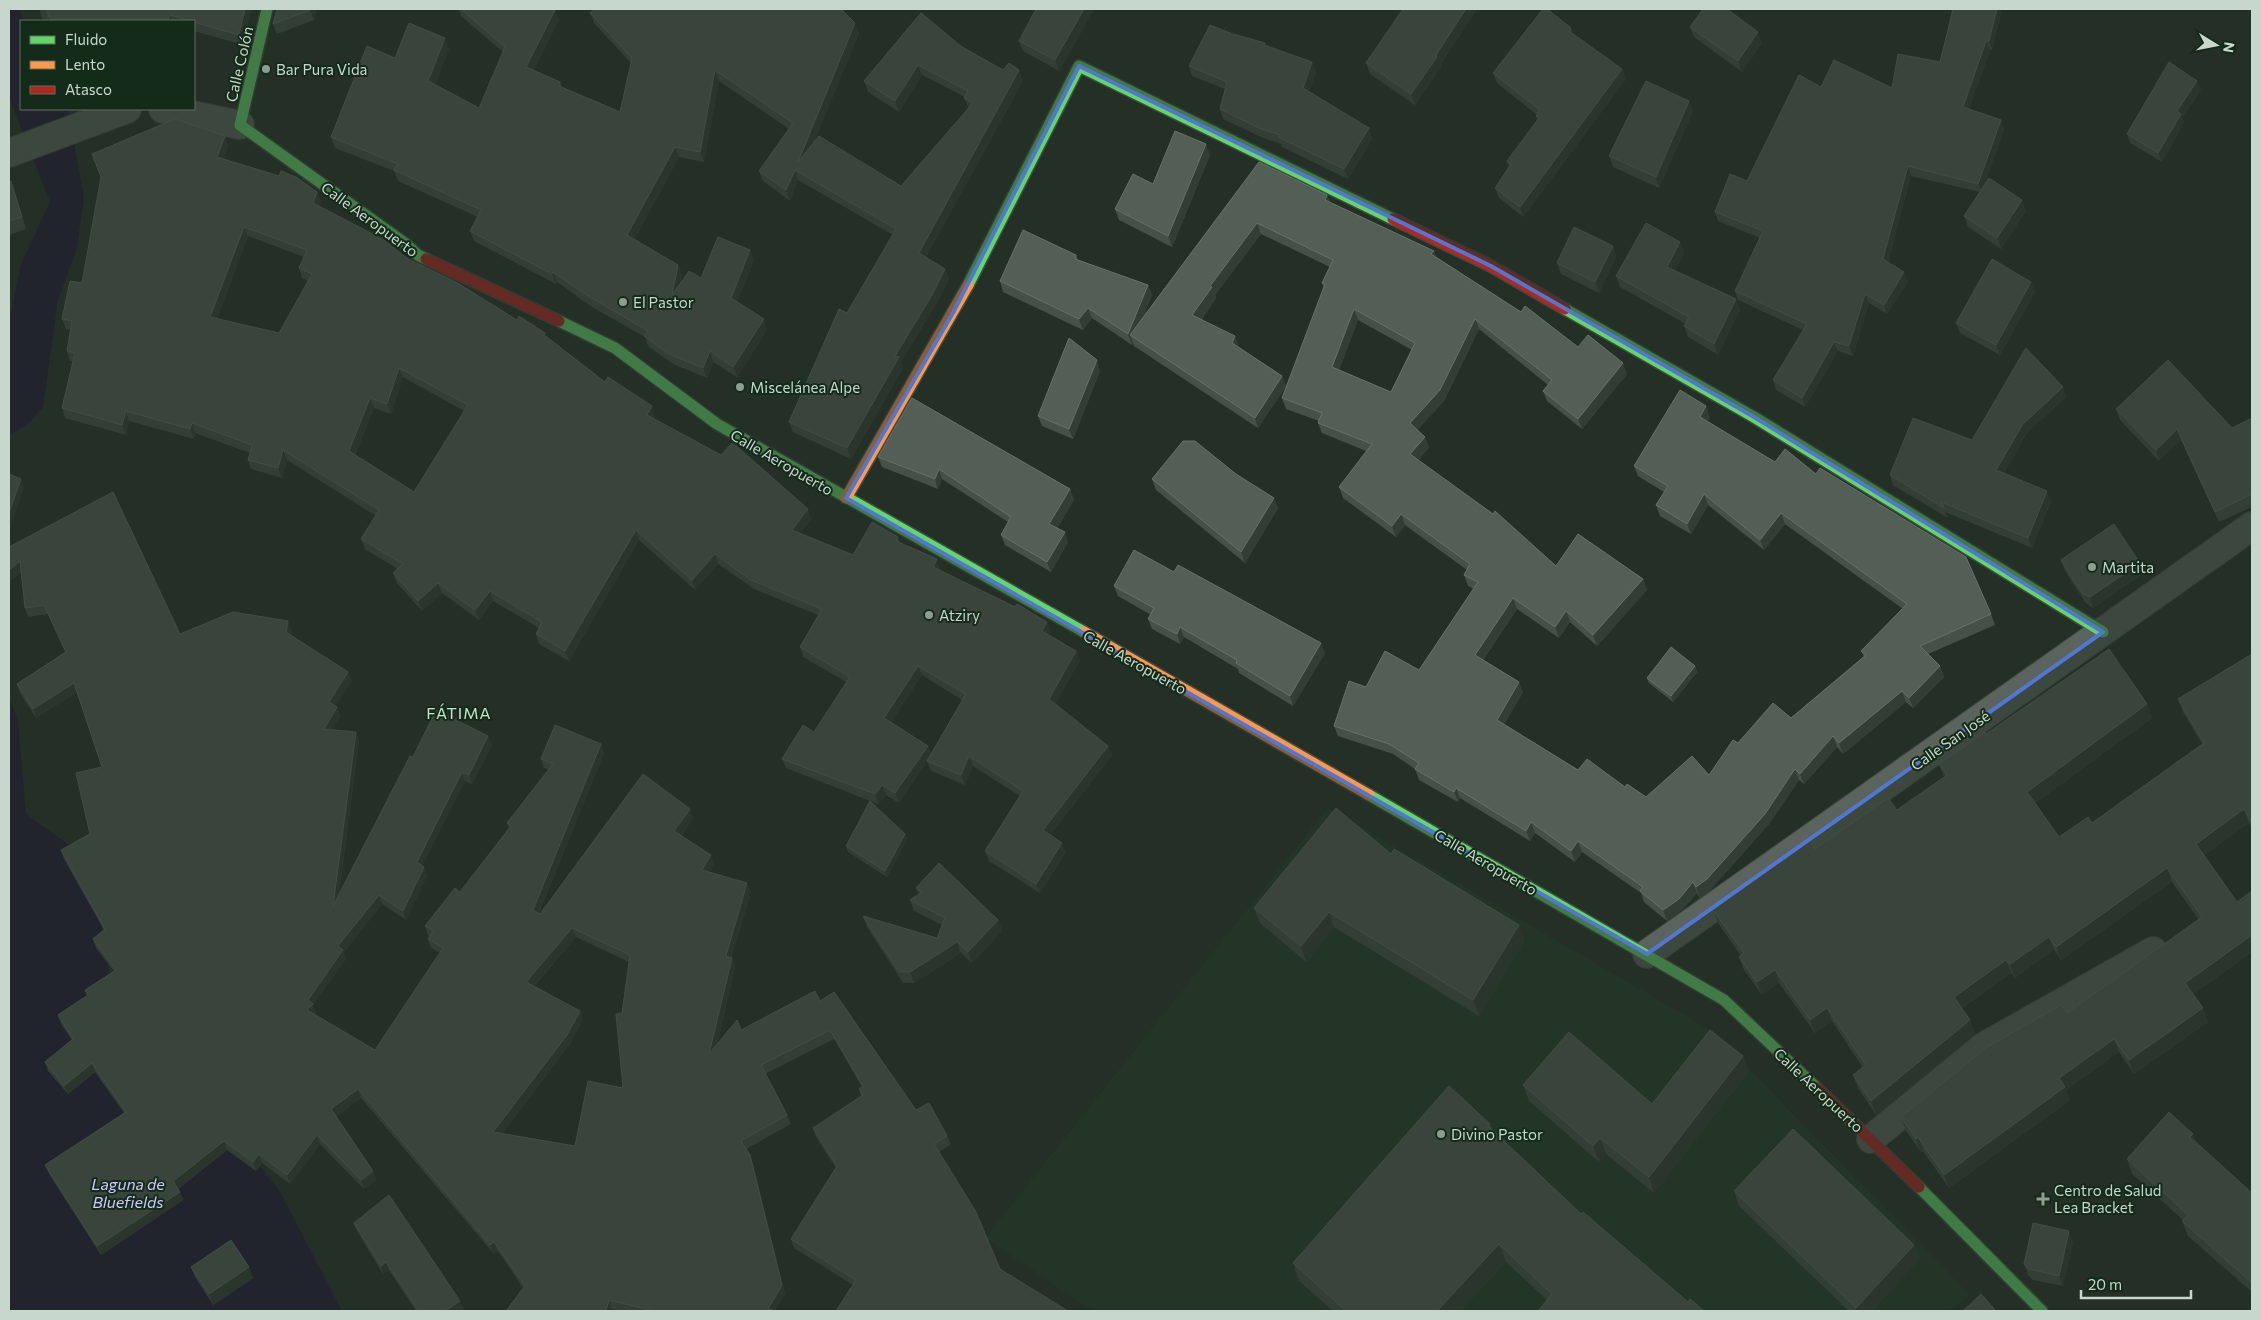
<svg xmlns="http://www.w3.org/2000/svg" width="2261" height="1320" font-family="Commissioner,sans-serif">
<rect width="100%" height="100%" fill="#243026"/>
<polygon fill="#213d28" points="1328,808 1712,1031 1970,1295 1949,1311 1093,1311 985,1238"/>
<g fill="#1f1835">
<polygon points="9,9 19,9 24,21 21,21 21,109 68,109 84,197 77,248 58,300 43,407 31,421 9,436 9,321 21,264 50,202 9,97"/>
<polygon points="9,698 18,720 26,814 70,846 97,902 110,976 119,993 279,1190 342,1311 9,1311"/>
</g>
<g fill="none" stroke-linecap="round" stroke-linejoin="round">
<defs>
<g id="street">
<polyline points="163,109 240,125"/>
<polyline points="9,153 127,109"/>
<polyline points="1647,954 2252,526"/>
<polyline points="1871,1139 1983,1047 2153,951"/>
</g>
<g id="fast">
<polyline points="267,9 240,125 406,244 418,255 426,259"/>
<polyline points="968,285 1079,66 1393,219"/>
<polyline points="1565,309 1754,417 2103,632"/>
<polyline points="559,321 615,348 717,424 1084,632"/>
<polyline points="1369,795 1724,1000 1817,1088"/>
<polyline points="1919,1187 2042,1311"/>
</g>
<g id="slow">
<polyline points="846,498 968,285"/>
<polyline points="1084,632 1369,795"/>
</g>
<g id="jam">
<polyline points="1393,219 1491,266 1565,309"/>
<polyline points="426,259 559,321"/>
<polyline points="1817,1088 1919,1187"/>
</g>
</defs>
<use href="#street" stroke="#414d44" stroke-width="30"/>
<use href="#fast" stroke="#414d44" stroke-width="14"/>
<use href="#slow" stroke="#414d44" stroke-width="14"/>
<use href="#jam" stroke="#414d44" stroke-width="14"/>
<use href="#street" stroke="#5a645c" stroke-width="28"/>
<use href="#fast" stroke="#63d668" stroke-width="11"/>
<use href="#slow" stroke="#ff974d" stroke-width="11"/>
<use href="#jam" stroke="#b3261e" stroke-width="11"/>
</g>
<g fill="#455047" fill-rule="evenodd">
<polygon points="39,9 251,9 243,45 194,31 194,21 51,21 50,19 43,21"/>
<polygon points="277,9 317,9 314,20 277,34 273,24"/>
<polygon points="459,9 553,9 559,20 534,70 560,82 562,87 620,112 631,63 594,23 590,13 859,33 814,142 901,186 969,109 964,98 965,97 922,75 899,112 868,92 864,81 962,47 1023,81 926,257 945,269 949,279 935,306 901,362 903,368 851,459 793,432 789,422 847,313 893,235 798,180 790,201 763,181 759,171 789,129 719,81 704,162 679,157 634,240 678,265 682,275 680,284 701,278 754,260 737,302 767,330 737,377 713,362 707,378 673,364 648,346 645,337 592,307 557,282 556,284 474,241 470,231 478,217 398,181 394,171 335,148 331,137 395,58 449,48 435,85 479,108 503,52 461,16"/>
<polygon points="1036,9 1094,9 1059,71 1023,51 1019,41"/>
<polygon points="1403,9 1477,9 1440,65 1441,67 1415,105 1370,74 1366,63"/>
<polygon points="1953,9 2002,9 1992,50 1990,50 1969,109 2001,120 2004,129 1984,185 2026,211 2001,249 1968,227 1964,216 1980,192 1911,176 1888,262 1908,282 1887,314 1869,303 1853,356 1838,351 1805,407 1776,390 1773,380 1803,330 1738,300 1735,291 1760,238 1718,221 1715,212 1747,181 1821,87 1892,88 1940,62"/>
<polygon points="1690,27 1762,43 1742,72 1694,37"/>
<polygon points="1571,28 1573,34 1622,69 1626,79 1523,217 1499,198 1495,188 1509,167 1507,161 1538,119 1536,116 1537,115 1497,83 1493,73"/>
<polygon points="1233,34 1265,43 1266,46 1312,62 1316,73 1309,91 1372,139 1348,179 1282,147 1281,144 1263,138 1223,119 1220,109 1225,89 1192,76 1189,66"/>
<polygon points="2201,90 2182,117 2184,123 2162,162 2130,143 2127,134"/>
<polygon points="1693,111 1659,188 1613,167 1609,156"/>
<path d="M225 136 228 146 224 159 317 192 321 202 319 206 408 259 546 336 605 382 652 406 655 416 654 419 811 519 800 534 853 555 898 537 900 543 940 569V570L1047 622 1051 632 1049 635 1076 651 1080 660 1055 704 1108 746 1112 755 1050 835 1066 852 1040 893 989 861 985 851 1020 796 973 766 965 785 931 771 927 761 899 803 886 795 878 804 786 768 782 759 814 732 846 682 803 657 800 647 818 615 754 589 718 564 695 590 639 540 569 661 539 644 536 634 539 628 493 601 479 620 442 593 422 611 397 583 393 573 398 569 365 549 361 539 376 516 287 460 282 478 251 469 248 460 250 453 195 433 194 439 129 421 126 435 65 418 62 408 73 361H70L67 351 71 330 66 329 62 319 82 283ZM248 236 304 257 299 268 302 278 308 281 279 333 217 319ZM403 377 464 411 414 492 355 455 374 408 391 414ZM922 675 962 700 931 754 928 746 891 722Z"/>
<polygon points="1210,155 1172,247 1119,220 1115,209 1153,184"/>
<path d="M1259 162 1327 195 1330 202 1434 251 1436 257 1521 312 1578 347 1627 374 1582 429 1547 401 1543 391 1548 385 1479 329 1444 401 1417 430 1425 437 1429 448 1418 460 1556 566 1643 579 1647 590 1597 646 1570 622 1559 638 1517 609 1483 660 1523 692 1504 724 1578 770 1625 787 1646 797 1709 775 1738 743 1791 718 1864 657 1861 651 1903 609 1785 524 1764 550 1708 505 1691 534 1660 516 1656 505 1664 492 1638 476 1634 466 1710 417 1707 421 1991 614 1995 625 1928 654 1940 666 1944 677 1913 708 1906 702 1843 754 1837 747 1804 784 1799 780 1769 824 1711 889 1700 898 1697 893 1683 909 1667 921 1644 902 1641 893 1582 852 1575 862 1535 833 1530 841 1460 798 1458 802 1419 780 1415 769 1393 754 1338 736 1334 726 1366 687 1419 670 1474 589 1468 586 1464 575 1467 570 1405 525 1396 537 1343 498 1339 487 1366 451 1322 433 1318 423 1319 421 1286 409 1282 398 1324 288 1322 283 1330 267 1261 234 1215 295 1216 298 1201 320 1239 347 1282 376 1286 386 1258 428 1134 346 1133 343 1132 345 1092 318 1083 330 1003 292 1000 281 1076 255 1078 260 1148 285 1152 295 1143 317ZM1358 320 1412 350 1391 392 1339 370Z"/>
<polygon points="9,182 15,193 26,229 9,235"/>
<polygon points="1613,246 1616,257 1599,293 1561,274 1557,263"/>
<polygon points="1684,253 1674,270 1736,299 1740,310 1718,355 1688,337 1684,326 1686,324 1620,287 1616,276"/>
<polygon points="2031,282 2035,292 2000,355 1960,333 1956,323"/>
<polygon points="1100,371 1073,439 1042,426 1038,416"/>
<polygon points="2063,387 2066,397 2026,434 2004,473 2051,501 2032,548 1945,512 1948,518 1893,485 1890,475 1972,440"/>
<polygon points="2116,409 2232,428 2252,418 2252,507 2219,522 2181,440 2159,461 2120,420"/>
<polygon points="878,457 1070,489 1074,500 1057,528 1068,542 1051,572 1005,545 1001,535 1008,522 942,479 938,489 882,467"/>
<polygon points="1152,479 1278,508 1245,563 1156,490"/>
<path d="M9 547 180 634 288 621 291 630 290 635 348 672 352 681 335 706 337 707 340 716 332 730 356 732 359 741 339 895 413 757 492 745 472 784 465 781 422 866 424 867 427 876 406 920 382 904 344 952 346 959 313 1005 316 1013 314 1015 375 1050 440 953 431 948 428 939 430 936 428 935 425 926 460 892 509 828 507 823 549 770 544 768 541 759 601 744 604 753 539 913 540 914 690 809 693 818 681 836 714 864 709 872 751 892 731 958 735 967 717 1045 741 1030 820 1001 916 1110 947 1136 951 1144 939 1152 853 1285 794 1248 791 1239 836 1168 816 1137 813 1128 861 1096 859 1089 862 1087 834 1039 765 1074 787 1115 791 1124 746 1149 753 1164 785 1294 775 1311H776H622L612 1309V1311H506L523 1288 498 1251 494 1254 361 1098 336 1117 373 1171 376 1180 364 1189 320 1144 290 1184 262 1163 256 1171 227 1150 178 1189 183 1200 101 1255 49 1174 45 1165 124 1113 95 1072 68 1094 48 1071 45 1062 72 1040 61 1024 58 1015 87 996 85 990 114 971 96 948 93 939 104 930 64 859 61 850 90 834 102 767 77 692 36 718 20 693 17 684 65 652 48 614 28 617 25 608 21 572 9 582ZM576 937 629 962 622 1013 623 1088 575 1146 502 1134 570 1044 583 1020 580 1011 534 986Z"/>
<polygon points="2061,560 2140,563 2144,573 2093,608 2086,603 2065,571"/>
<polygon points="1174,572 1325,653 1293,706 1239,673 1238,669 1184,637 1180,644 1152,629 1148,619 1151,615 1118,596 1114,586"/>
<polygon points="2252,654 2252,828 2249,823 2204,855 2237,902 2252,891 2252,952 2193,994 2208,1022 2134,1074 2119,1052 2066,1090 2070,1100 1949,1188 1923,1151 1921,1152 1906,1131 1901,1117 2067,1013 2199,920 2172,882 2061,960 2054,950 2015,978 2011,973 1962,1008 1975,1034 1876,1115 1858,1088 1853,1075 1863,1068 1832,1021 1815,1033 1779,983 1762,995 1744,970 1739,957 1741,956 1718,923 1713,910 1815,849 1897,810 1944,777 1939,764 1986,734 2147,704 2152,718 2035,803 2059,837 2092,823 2202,744 2183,712 2178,699"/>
<polygon points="1695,666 1697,672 1673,702 1649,683 1647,678"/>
<polygon points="907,839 887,877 848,852 846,846"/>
<polygon points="1391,854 1519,925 1524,941 1479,1016 1334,927 1306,962 1260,923 1254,908"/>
<polygon points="916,888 998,920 1002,931 972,963 961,953 914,983 903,983 867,927 863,916 937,938 942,925 914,911 910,900 919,894"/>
<polygon points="1743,1056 1749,1071 1654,1193 1606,1154 1599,1162 1529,1101 1523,1085 1652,1104"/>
<polygon points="1490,1124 1492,1129 1581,1214 1688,1302 1704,1311 1547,1300 1506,1262 1460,1311 1333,1311 1299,1281 1293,1263"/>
<polygon points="2193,1134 2196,1142 2252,1193 2252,1292 2188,1236 2182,1221 2183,1220 2132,1174 2127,1159"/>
<polygon points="1734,1191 1914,1245 1919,1259 1872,1311 1849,1311 1739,1206"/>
<polygon points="354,1223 460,1301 463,1309 460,1311 416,1311 389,1270 383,1274 357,1231"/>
<polygon points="2073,1242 2063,1286 2033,1280 2028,1275 2024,1264"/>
<polygon points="191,1267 253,1278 213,1305 195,1277"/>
</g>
<g fill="#323d34">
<polygon points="245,9 251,9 243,45 239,35"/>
<polygon points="310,9 317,9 314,20 310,10"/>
<polygon points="1084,9 1094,9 1059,71 1055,60"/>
<polygon points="1466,9 1477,9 1440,65 1441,67 1415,105 1411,94"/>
<polygon points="1997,9 2002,9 1992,50 1989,41"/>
<polygon points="555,10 559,20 530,78 526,67"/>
<polygon points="170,15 172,21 168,21"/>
<polygon points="855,23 859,33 802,172 798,162"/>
<polygon points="1758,32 1762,43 1742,72 1738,61"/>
<polygon points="445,38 449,48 432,92 428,81"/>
<polygon points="1986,41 1990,50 1967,116 1963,107"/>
<polygon points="1312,62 1316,73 1307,98 1303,88"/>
<polygon points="918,65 922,75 899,112 895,101"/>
<polygon points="1622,69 1626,79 1523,217 1520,207"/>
<polygon points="715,70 719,81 704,162 700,152"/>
<polygon points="1019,70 1023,81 923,263 919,253"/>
<polygon points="2197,81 2201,90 2182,117 2184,123 2162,162 2158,153 2177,111"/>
<polygon points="1689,101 1693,111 1659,188 1656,177"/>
<polygon points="2001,120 2004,129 1982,193 1978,184"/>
<polygon points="1369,128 1372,139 1348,179 1344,169"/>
<polygon points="225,136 228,146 221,167 217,157"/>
<polygon points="1206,144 1210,155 1172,247 1168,236"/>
<polygon points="675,147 679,157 631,246 627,235"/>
<polygon points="1908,166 1911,176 1886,268 1883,259"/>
<polygon points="795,170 798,180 790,201 786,190"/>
<polygon points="317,192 321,202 317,213 313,203"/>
<polygon points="1327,195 1331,206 1325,200"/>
<polygon points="2022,200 2026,211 2001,249 1997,238"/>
<polygon points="1257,223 1261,234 1215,295 1216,298 1196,326 1192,315 1210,286"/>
<polygon points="244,227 248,236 214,327 210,317"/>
<polygon points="1680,242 1684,253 1670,277 1667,267"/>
<polygon points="1613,246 1616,257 1599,293 1595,282"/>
<polygon points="750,250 754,260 735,308 731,298"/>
<polygon points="1434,251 1438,262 1431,254"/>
<polygon points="678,265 682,275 676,306 672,295"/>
<polygon points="945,269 949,279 935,306 901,362 903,368 851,459 847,448 895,356"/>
<polygon points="553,272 557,282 556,284 552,274"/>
<polygon points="1904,272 1908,282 1887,314 1884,305"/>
<polygon points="2031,282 2035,292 2000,355 1996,345"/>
<polygon points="1148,285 1152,295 1135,338 1130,335 1133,343 1132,345 1128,334"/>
<polygon points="1865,294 1869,303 1853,356 1849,346"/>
<polygon points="1736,299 1740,310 1718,355 1714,344"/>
<polygon points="1088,308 1092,318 1083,330 1079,319"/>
<polygon points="1354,309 1358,320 1336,378 1332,367"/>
<polygon points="764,319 767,330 737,377 733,367"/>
<polygon points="1475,319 1479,329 1444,401 1414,434 1410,423"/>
<polygon points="1235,336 1239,347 1232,343"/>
<polygon points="1834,342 1838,351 1805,407 1802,398"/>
<polygon points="710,351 713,362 707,378 703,368"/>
<polygon points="1097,360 1100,371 1073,439 1069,429"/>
<polygon points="1623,363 1627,374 1582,429 1578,419"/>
<polygon points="399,368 403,377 391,414 387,404"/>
<polygon points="1282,376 1286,386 1258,428 1255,418"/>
<polygon points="2063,387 2066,397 2026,434 2000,480 1996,470 2023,424"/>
<polygon points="370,398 374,408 352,461 349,451"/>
<polygon points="652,406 655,416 650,425 647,415"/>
<polygon points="1706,406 1710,417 1703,427 1700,417"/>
<polygon points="126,411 129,421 126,435 122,425"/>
<polygon points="192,423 195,433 194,439 190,429"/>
<polygon points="2177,429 2181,440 2159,461 2156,450"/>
<polygon points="1425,437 1429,448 1414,465 1410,454"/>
<polygon points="283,450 287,460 282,478 278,468"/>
<polygon points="939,469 942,479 938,489 935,479"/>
<polygon points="21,479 24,488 9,531 9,513"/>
<polygon points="1070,489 1074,500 1053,535 1049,524"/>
<polygon points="2047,491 2051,501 2032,548 2028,538"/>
<polygon points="1704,494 1708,505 1691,534 1687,524"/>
<polygon points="1274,498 1278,508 1245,563 1241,552"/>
<polygon points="808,509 811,519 796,540 792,530"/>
<polygon points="1781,513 1785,524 1764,550 1760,540"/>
<polygon points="1401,514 1405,525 1396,537 1392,526"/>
<polygon points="636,530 639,540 569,661 565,651"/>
<polygon points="1065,532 1068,542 1051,572 1047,562"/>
<polygon points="715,554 718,564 695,590 692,580"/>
<polygon points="937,559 940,569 937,577 933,567"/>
<polygon points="20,561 23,570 9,582 9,570"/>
<polygon points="2140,563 2144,573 2093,608 2090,597"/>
<polygon points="1643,579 1647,590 1597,646 1593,635"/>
<polygon points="438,583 442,593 422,611 418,601"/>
<polygon points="490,591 493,601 479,620 475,610"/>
<polygon points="1513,598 1517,609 1479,666 1475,655"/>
<polygon points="1566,611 1570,622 1559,638 1555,627"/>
<polygon points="288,621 291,630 289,641 286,632"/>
<polygon points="1047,622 1051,632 1045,641 1042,631"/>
<polygon points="1180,627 1184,637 1180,644 1177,634"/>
<polygon points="1321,643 1325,653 1293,706 1290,696"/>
<polygon points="1076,651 1080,660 1053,709 1049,699"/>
<polygon points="918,666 922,675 888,727 884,718"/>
<polygon points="1695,666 1697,672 1673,702 1671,696"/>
<polygon points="1940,666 1944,677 1913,708 1909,698"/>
<polygon points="348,672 352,681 332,711 329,702"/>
<polygon points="1519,682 1523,692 1501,730 1497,720"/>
<polygon points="74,683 78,692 36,718 33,709"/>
<polygon points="1902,691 1906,702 1843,754 1839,743"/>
<polygon points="2147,704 2152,718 2032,805 2027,792"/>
<polygon points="337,707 340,716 328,738 324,729"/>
<polygon points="356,732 359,741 336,915 333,906"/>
<polygon points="488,736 492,745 472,784 469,775"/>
<polygon points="1833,736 1837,747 1804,784 1800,774"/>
<polygon points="601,744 604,753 536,919 533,910"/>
<polygon points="928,746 931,755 899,803 895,793"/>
<polygon points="1108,746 1112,755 1046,840 1043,830"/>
<polygon points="969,756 973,766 965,785 961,775"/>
<polygon points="1795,769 1799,780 1769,824 1711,889 1700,898 1696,887"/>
<polygon points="462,772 465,781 420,871 417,862"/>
<polygon points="882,785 886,795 878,804 875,794"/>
<polygon points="1456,788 1460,798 1458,802 1454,792"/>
<polygon points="690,809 693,818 677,840 674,831"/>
<polygon points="2244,809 2249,823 2201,858 2196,844"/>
<polygon points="1531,822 1535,833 1530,841 1526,831"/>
<polygon points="905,834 907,839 887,877 885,871"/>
<polygon points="1578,841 1582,852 1575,862 1571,851"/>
<polygon points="1062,843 1066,852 1040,893 1036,884"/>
<polygon points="711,855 714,864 705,879 702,870"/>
<polygon points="424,867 427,876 406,920 403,911"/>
<polygon points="2167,868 2172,882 2061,960 2056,947"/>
<polygon points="1693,882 1697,893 1683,909 1667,921 1663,910"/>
<polygon points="747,883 751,892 729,965 726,956"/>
<polygon points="379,895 382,904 344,952 346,959 313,1005 316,1013 311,1019 307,1010 308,1000 338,946"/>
<polygon points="1329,912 1334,927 1306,962 1301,946"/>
<polygon points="998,920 1002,931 972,963 968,952"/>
<polygon points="1519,925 1524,941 1479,1016 1473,1000"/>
<polygon points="572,928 576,937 529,991 526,982"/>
<polygon points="2252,935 2252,952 2190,996 2185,983"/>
<polygon points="2049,937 2054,950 2015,978 2010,964"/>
<polygon points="957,942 961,953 914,983 910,972"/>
<polygon points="732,958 735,967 713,1063 709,1054"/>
<polygon points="2006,960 2011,973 1958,1010 1954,997"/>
<polygon points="1775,970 1779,983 1762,995 1757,982"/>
<polygon points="1827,1008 1832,1021 1815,1033 1810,1020"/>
<polygon points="2203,1008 2208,1022 2134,1074 2129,1060"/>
<polygon points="580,1011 583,1020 570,1044 497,1141 493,1132"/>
<polygon points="1970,1020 1975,1034 1876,1115 1871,1101"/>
<polygon points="2114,1039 2119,1052 2066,1090 2070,1100 1949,1188 1944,1175 2059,1078"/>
<polygon points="1743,1056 1749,1071 1654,1193 1649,1177"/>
<polygon points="92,1063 95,1072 68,1094 64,1086"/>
<polygon points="358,1089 361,1098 335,1118 331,1109"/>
<polygon points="2193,1134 2198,1148 2190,1137"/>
<polygon points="317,1135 320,1144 290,1184 287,1175"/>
<polygon points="1918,1137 1923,1151 1921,1152 1916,1139"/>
<polygon points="1600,1138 1606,1154 1599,1162 1593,1146"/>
<polygon points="224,1141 227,1150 176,1190 173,1181"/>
<polygon points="259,1154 262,1163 256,1171 253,1162"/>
<polygon points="750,1155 753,1164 785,1294 775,1311 768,1309"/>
<polygon points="373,1171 376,1180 364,1189 361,1180"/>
<polygon points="180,1192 183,1200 101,1255 97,1246"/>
<polygon points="2069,1231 2073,1242 2063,1286 2059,1276"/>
<polygon points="494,1242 498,1251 494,1254 490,1245"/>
<polygon points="1499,1244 1506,1262 1460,1311 1437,1311"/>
<polygon points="1914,1245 1919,1259 1872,1311 1857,1311 1856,1308"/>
<polygon points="386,1262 389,1270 383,1274 381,1266"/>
<polygon points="249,1267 253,1278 213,1305 209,1294"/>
<polygon points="609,1300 612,1309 612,1311 606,1311"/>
<polygon points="460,1301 463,1309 460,1311 445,1311"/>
</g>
<g fill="#535f55" stroke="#657268" fill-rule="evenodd">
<polygon points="46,9 245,9 239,35 194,22 194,21 191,21 170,15 168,21 51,21"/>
<polygon points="277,9 310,9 310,10 273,24"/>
<polygon points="461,9 553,9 555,10 526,67 560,82 559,86 620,112 632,58 590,13 595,9 841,9 855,23 798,162 819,136 901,186 973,103 964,98 968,91 918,65 895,101 864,81 921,13 962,47 1003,70 1009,63 1019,70 919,253 945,269 932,295 895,356 899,357 847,448 789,422 839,309 847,313 896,229 795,170 786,190 759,171 793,123 715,70 700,152 675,147 627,235 678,265 672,295 689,271 701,278 718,237 750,250 731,298 764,319 733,367 710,351 703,368 669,354 644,336 648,331 588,296 553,272 552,274 470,231 481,210 394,170 398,164 331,137 367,46 395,58 409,23 445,38 428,81 479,108 505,47"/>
<polygon points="1036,9 1084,9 1055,60 1019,41"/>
<polygon points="1403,9 1466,9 1436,55 1437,57 1411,94 1366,63"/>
<polygon points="1543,9 1547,9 1571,28 1569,31 1622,69 1520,207 1495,188 1511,164 1507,161 1539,118 1536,116 1540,110 1493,73"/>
<polygon points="1703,9 1727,9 1758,32 1738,61 1690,27"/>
<polygon points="1953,9 1997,9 1989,41 1986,41 1963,107 2001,120 1978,184 1908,166 1883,259 1904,272 1884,305 1865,294 1849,346 1834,342 1802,398 1773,380 1807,324 1735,291 1763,231 1715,212 1730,174 1747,181 1799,75 1821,87 1834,60 1892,88 1898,54 1940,62"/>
<polygon points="1210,25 1233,34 1265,43 1264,45 1312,62 1303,88 1369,128 1344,169 1278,137 1280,135 1259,128 1220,109 1227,82 1189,66"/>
<polygon points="2169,62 2197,81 2177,111 2181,114 2158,153 2127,134"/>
<polygon points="1646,81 1689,101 1656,177 1609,156"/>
<path d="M175 119 225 136 217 157 279 176 281 171 296 177 317 192 313 203 384 240 408 259 456 282 517 320 519 316 545 333 544 335 605 382 608 377 652 406 647 415 721 455 732 443 734 444 808 509 792 530 853 555 872 522 898 537 896 541 937 559 933 567 1015 607 1017 604 1047 622 1042 631 1076 651 1049 699 1108 746 1043 830 1062 843 1036 884 985 851 1023 791 969 756 961 775 927 761 966 694 918 666 884 718 928 746 895 793 882 785 875 794 782 759 803 725 814 732 850 677 800 647 822 609 751 580 715 554 692 580 636 530 565 651 536 634 542 622 490 591 475 610 438 583 418 601 393 573 403 564 361 539 379 510 283 450 278 468 248 460 252 445 192 423 190 429 126 411 122 425 62 408 75 353 67 351 72 321 62 319 70 281 82 283 101 177 92 154ZM244 227 307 250 299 268 312 274 279 333 210 317ZM399 368 468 405 414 492 349 451 370 398 387 404Z"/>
<polygon points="1175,131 1206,144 1168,236 1115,209 1133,174 1153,184"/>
<path d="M1259 162 1327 195 1325 200 1434 251 1431 254 1521 312 1525 306 1578 347 1588 335 1623 363 1578 419 1543 391 1552 380 1475 319 1440 390 1410 423 1425 437 1410 454 1493 514 1495 511 1556 566 1578 534 1643 579 1593 635 1566 611 1555 627 1513 598 1475 655 1519 682 1497 720 1578 770 1587 759 1625 787 1627 784 1646 797 1692 756 1709 775 1733 740 1738 743 1773 703 1791 718 1866 655 1861 651 1907 604 1781 513 1760 540 1704 494 1687 524 1656 505 1668 486 1634 466 1680 390 1706 406 1700 417 1775 462 1785 449 1816 474 1820 468 1966 557 1991 614 1920 646 1940 666 1909 698 1902 691 1839 743 1833 736 1800 774 1795 769 1765 814 1707 879 1696 887 1693 882 1679 899 1663 910 1640 891 1643 887 1578 841 1571 851 1531 822 1526 831 1456 788 1454 792 1415 769 1419 763 1389 744 1334 726 1349 681 1366 687 1385 651 1419 670 1478 582 1464 575 1470 564 1401 514 1392 526 1339 487 1372 444 1318 423 1322 413 1282 398 1325 284 1322 283 1333 260 1257 223 1210 286 1212 287 1192 315 1235 336 1232 343 1282 376 1255 418 1130 335ZM1354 309 1415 343 1391 392 1332 367Z"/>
<polygon points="1989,178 2022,200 1997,238 1964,216"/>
<polygon points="11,181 22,217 9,221 9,182"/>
<polygon points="1646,223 1680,242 1667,267 1736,299 1714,344 1684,326 1689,317 1616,276"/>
<polygon points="1574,227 1613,246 1595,282 1557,263"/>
<polygon points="1023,230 1076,255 1075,259 1148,285 1128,334 1088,308 1079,319 1000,281"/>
<polygon points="1992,259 2031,282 1996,345 1956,323"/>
<polygon points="1069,338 1097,360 1069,429 1038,416"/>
<polygon points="2026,348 2063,387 2023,424 1996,470 2047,491 2028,538 1941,502 1944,508 1890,475 1913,418 1972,440"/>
<polygon points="2168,360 2232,428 2252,418 2252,494 2215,512 2177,429 2156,450 2116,409"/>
<polygon points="912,398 1070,489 1049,524 1065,532 1047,562 1001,535 1011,517 939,469 935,479 878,457"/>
<polygon points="1183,441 1195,441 1236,474 1274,498 1241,552 1152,479"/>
<polygon points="9,474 21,479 9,513"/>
<path d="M113 492 180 634 233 612 288 621 286 632 348 672 329 702 337 707 324 729 356 732 333 906 410 756 413 757 436 710 488 736 469 775 462 772 417 862 424 867 403 911 379 895 338 946 343 950 308 1000 313 1004 307 1010 375 1050 443 948 428 939 433 931 425 926 455 888 460 892 511 826 507 823 553 764 541 759 555 725 601 744 533 910 540 914 643 774 690 809 674 831 711 855 702 870 747 883 726 956 732 958 709 1054 737 1020 741 1030 815 991 820 1001 834 992 916 1110 929 1103 947 1136 934 1144 976 1212 1000 1269 1068 1311H836L856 1280 791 1239 837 1166 813 1128 863 1095 859 1089 863 1086 830 1030 761 1065 787 1115 741 1141 750 1155 782 1285 768 1309 776 1311H654L609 1300 606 1311H506L525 1286 494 1242 490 1245 358 1089 331 1109 373 1171 361 1180 317 1135 287 1175 259 1154 253 1162 224 1141 173 1181 180 1192 97 1246 45 1165 126 1112 92 1063 64 1086 45 1062 73 1039 58 1015 88 995 85 990 116 970 93 939 105 929 61 850 90 834 76 773 102 767 74 683 33 709 17 684 66 652 44 605 25 608 20 561 9 570V547ZM572 928 630 955 622 1013 616 1014 623 1088 588 1081 575 1146 493 1132 567 1035 580 1011 526 982Z"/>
<polygon points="2114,524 2140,563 2090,597 2082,593 2061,560"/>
<polygon points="1134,550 1174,572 1178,565 1321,643 1290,696 1236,663 1237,660 1180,627 1177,634 1148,619 1154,608 1114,586"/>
<polygon points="1671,647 1695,666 1671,696 1647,678"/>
<polygon points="2109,649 2147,704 2027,792 2059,837 2088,817 2092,823 2204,743 2178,699 2252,654 2252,823 2244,809 2196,844 2237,902 2252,891 2252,935 2185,983 2203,1008 2129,1060 2114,1039 2059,1078 2065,1087 1944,1175 1918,1137 1916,1139 1901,1117 1987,1047 2061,1005 2067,1013 2202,917 2167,868 2056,947 2049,937 2010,964 2006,960 1954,997 1970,1020 1871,1101 1853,1075 1866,1065 1827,1008 1810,1020 1775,970 1757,982 1739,957 1744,953 1713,910 1810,841 1815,849 1888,798 1897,810 1947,775 1939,764 1985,732 1986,734"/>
<polygon points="870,801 905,834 885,871 846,846"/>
<polygon points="1336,808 1391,854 1394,849 1519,925 1473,1000 1329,912 1301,946 1254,908"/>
<polygon points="939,863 998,920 968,952 957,942 910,972 899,972 863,916 937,938 945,918 910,900 922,892 916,888"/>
<polygon points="1710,1030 1743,1056 1649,1177 1600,1138 1593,1146 1523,1085 1569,1032 1652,1104"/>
<polygon points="1449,1086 1490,1124 1488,1126 1581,1214 1583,1212 1688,1302 1690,1299 1704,1311 1538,1311 1552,1294 1499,1244 1437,1311 1346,1311 1293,1263"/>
<polygon points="2169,1112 2193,1134 2190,1137 2252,1193 2252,1283 2182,1221 2188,1215 2127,1159"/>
<polygon points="1793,1129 1914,1245 1856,1308 1734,1191"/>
<polygon points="389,1195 460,1301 445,1311 419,1311 386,1262 381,1266 354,1223"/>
<polygon points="2033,1223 2069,1231 2059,1276 2029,1269 2024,1264"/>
<polygon points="231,1240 249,1267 209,1294 191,1267"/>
<polygon points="1981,1294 1996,1311 1963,1311"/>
</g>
<path d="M0 0H2261V1320H0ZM1079 66 1491 266 1754 417 2103 632 1647 954 846 498 954 311Z" fill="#243026" fill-opacity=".55" fill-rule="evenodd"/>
<path fill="none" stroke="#5077d4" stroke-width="4" stroke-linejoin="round" d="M1079 66 1491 266 1754 417 2103 632 1647 954 846 498 954 311Z"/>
<g fill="#8f9d91" stroke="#142b1a" stroke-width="2">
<circle cx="266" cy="69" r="5"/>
<circle cx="623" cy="302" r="5"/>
<circle cx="740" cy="387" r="5"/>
<circle cx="2092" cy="567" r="5"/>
<circle cx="929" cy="615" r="5"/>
<circle cx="1441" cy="1134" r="5"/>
<path d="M2040.5 1191.5h5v5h5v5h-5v5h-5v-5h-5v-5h5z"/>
</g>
<g text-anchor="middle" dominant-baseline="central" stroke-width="4" stroke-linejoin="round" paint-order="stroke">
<g font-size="15" fill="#c8d7cb" stroke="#142b1a">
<text transform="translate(239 64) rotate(-77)">Calle Colón</text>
<text transform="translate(370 219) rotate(36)">Calle Aeropuerto</text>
<text transform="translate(782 462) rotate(30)">Calle Aeropuerto</text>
<text transform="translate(1135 662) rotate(29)">Calle Aeropuerto</text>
<text transform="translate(1950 740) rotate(-35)">Calle San José</text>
<text transform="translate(1486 862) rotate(30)">Calle Aeropuerto</text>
<text transform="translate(1819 1090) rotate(43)">Calle Aeropuerto</text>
</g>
<g font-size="15" fill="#c8d7cb" stroke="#142b1a" text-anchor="start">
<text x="276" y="69">Bar Pura Vida</text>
<text x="633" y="302">El Pastor</text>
<text x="750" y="387">Miscelánea Alpe</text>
<text x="2102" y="567">Martita</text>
<text x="939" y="615">Atziry</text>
<text x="1451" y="1134">Divino Pastor</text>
<text x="2054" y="1190">Centro de Salud<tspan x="2054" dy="17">Lea Bracket</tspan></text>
</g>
<g font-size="16" letter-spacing="1" fill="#c8e4cd" stroke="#142b1a">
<text x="459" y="712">FÁTIMA</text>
</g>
<g font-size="16" font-style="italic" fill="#d1c7fb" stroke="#142b1a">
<text x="128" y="1183">Laguna de<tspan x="128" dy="18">Bluefields</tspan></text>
</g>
</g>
<rect width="2261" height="1320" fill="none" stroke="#c8d7cb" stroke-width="20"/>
<rect x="20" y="20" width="175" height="90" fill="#142b1a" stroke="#5c7061"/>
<rect x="30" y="36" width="25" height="8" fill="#63d668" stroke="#5c7061"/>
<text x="65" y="45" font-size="15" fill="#c8d7cb">Fluido</text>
<rect x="30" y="61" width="25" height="8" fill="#ff974d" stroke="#5c7061"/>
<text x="65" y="70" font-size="15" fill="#c8d7cb">Lento</text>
<rect x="30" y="86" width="25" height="8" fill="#b3261e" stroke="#5c7061"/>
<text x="65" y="95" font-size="15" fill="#c8d7cb">Atasco</text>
<g transform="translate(2216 45) rotate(100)" stroke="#142b1a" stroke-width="4" paint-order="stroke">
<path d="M0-4L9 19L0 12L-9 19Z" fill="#c8d7cb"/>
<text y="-8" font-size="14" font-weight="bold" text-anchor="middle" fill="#c8d7cb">N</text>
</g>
<path d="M2081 1290v8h110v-8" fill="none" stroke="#c8d7cb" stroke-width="2.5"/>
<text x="2088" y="1290" font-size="15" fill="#c8d7cb" stroke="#142b1a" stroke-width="4" paint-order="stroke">20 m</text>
</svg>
